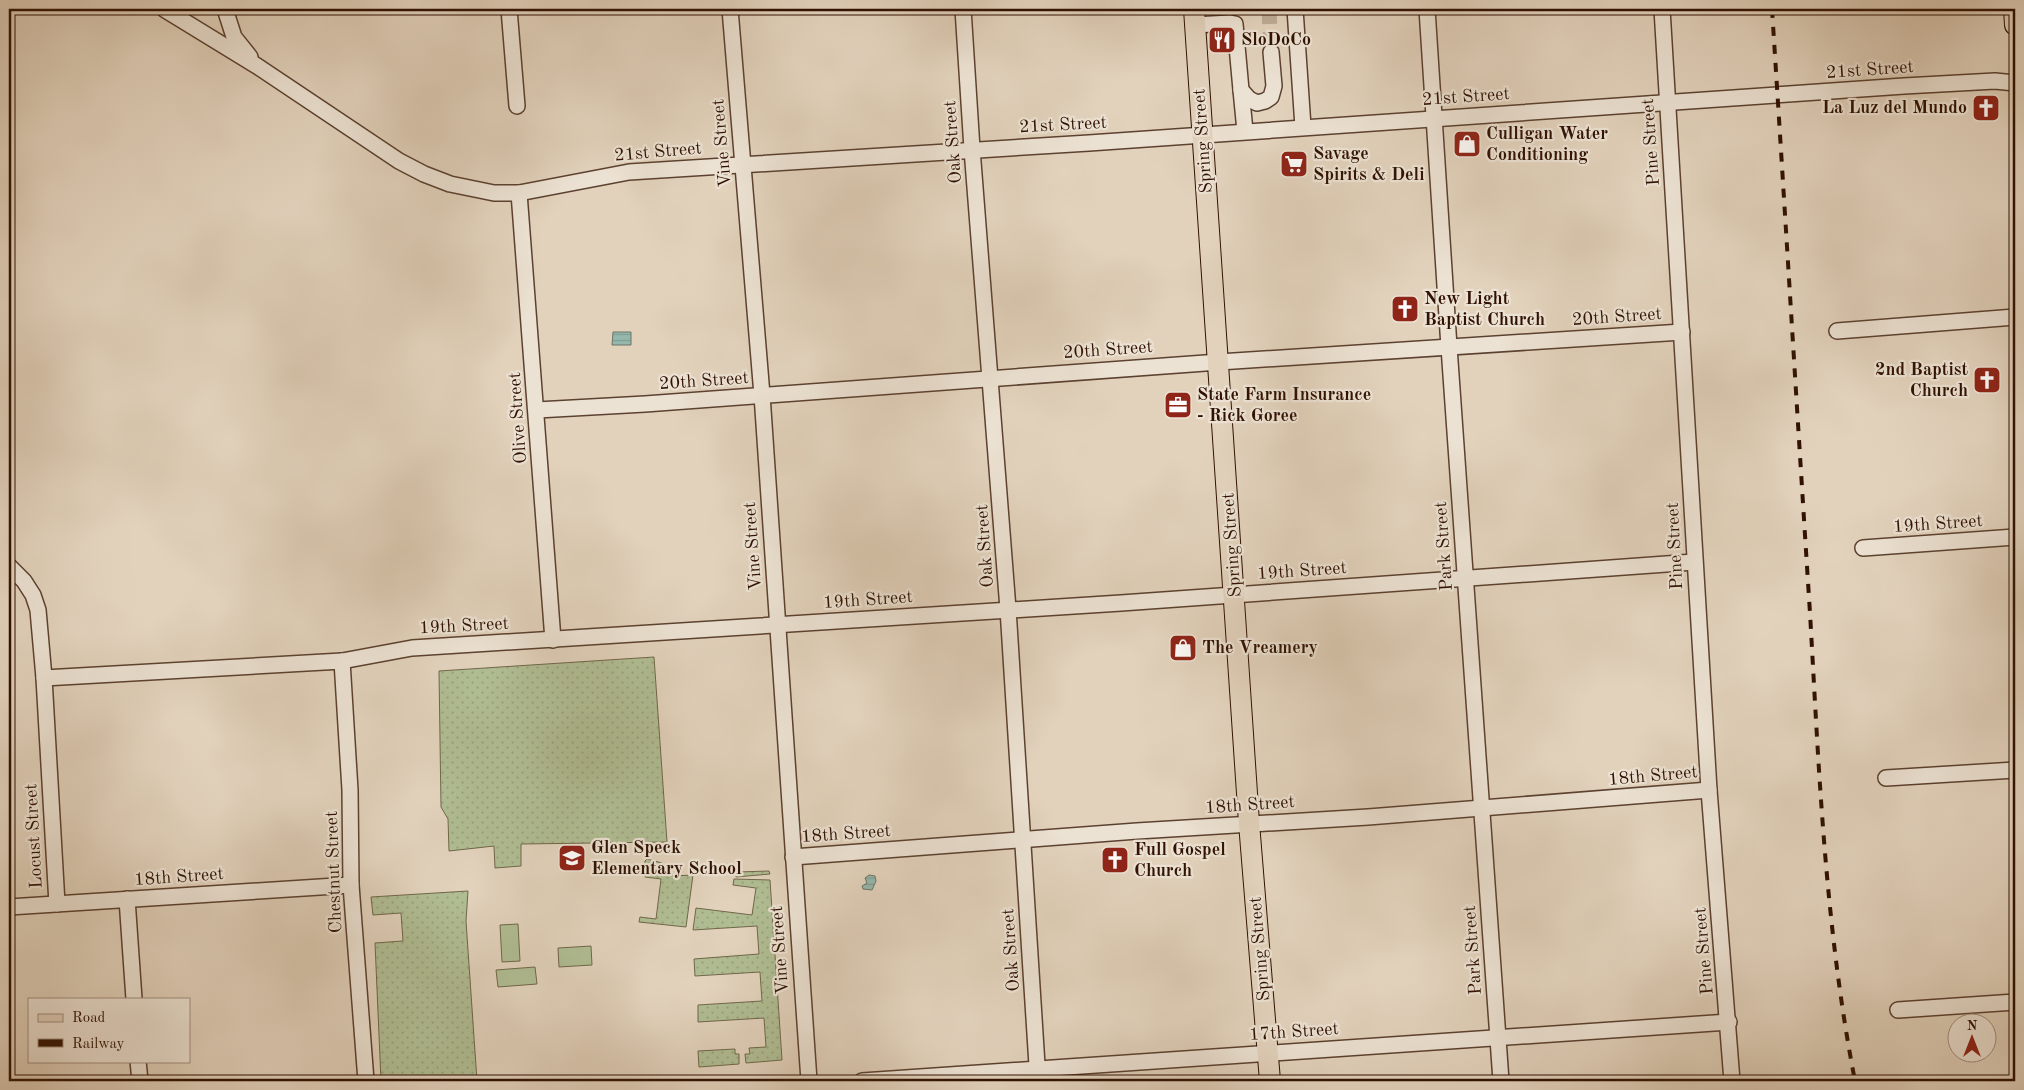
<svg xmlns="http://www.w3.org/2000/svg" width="2024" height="1090" font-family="'Old Standard TT',serif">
<defs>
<pattern id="grass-dots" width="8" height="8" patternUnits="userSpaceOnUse" patternTransform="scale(1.25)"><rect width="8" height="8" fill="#b0bd93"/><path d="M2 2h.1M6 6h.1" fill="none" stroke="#98a17d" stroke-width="1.8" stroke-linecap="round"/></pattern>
<pattern id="water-rules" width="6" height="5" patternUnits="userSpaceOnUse" patternTransform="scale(1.25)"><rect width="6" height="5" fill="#95b8ad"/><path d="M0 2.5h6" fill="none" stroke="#819d93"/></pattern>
</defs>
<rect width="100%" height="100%" fill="#e2d2bc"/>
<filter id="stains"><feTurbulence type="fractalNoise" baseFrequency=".004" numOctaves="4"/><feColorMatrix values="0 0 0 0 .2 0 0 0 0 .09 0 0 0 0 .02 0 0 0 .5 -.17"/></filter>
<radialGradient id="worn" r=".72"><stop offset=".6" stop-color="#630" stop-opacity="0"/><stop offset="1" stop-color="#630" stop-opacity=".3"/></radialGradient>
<g fill="url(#grass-dots)" stroke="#70674a">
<polygon points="654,657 667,842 521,844 521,866 495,868 494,846 449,851 448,819 441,807 439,671"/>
<polygon points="647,859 662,863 664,873 672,873 672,876 693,875 686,927 639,922 640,917 656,919 661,879 645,877 645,861"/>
<polygon points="769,871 770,874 736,877 737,872"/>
<polygon points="734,879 770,880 782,1060 746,1063 745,1054 750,1054 749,1048 766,1047 764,1018 698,1022 698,1005 762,1001 760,972 695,976 694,959 759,954 757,926 693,930 696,908 752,915 756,888 733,885"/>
<polygon points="468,891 466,921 477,1081 381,1081 375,943 403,941 401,913 373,915 371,897"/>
<polygon points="735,1049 735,1054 739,1054 739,1064 699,1067 698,1051"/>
</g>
<g fill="#b0bd93" stroke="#70674a">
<polygon points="518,924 520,961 502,962 500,925"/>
<polygon points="591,946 592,965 559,967 558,948"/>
<polygon points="535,967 537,984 498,987 496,970"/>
</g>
<g fill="url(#water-rules)" stroke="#6d7569">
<polygon points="613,332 631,332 631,345 612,345"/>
<polygon points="869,875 875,876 876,881 872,890 863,889 862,886 867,883 865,878"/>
</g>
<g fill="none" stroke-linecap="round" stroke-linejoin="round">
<polyline stroke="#beab97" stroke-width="15" stroke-dasharray="15 8" stroke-linecap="butt" points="1269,9 1271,52"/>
<defs>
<g id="minor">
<polyline points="164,9 257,66 399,161 424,174 450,184 494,193 519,193 629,172 1089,143 1904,86 1995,81 2015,83"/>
<polyline points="225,9 234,37 250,57"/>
<polyline points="509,9 517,106"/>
<polyline points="730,9 762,395 809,1081"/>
<polyline points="963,9 972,149 1008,609 1038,1081"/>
<polyline points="1295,9 1303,127"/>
<polyline points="1427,9 1449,347 1501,1081"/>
<polyline points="1662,9 1709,790 1732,1081"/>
<polyline points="1195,25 1230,23 1235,24 1241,90 1249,99 1257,103 1265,101 1271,97 1274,86 1271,52"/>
<polyline points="1241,90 1245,131"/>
<polyline points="519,193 553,640"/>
<polyline points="1837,331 2015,317"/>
<polyline points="537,410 645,404 1219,362 1682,332"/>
<polyline points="1863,548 2015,537"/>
<polyline points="9,566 24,581 33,595 38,610 44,678 57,904"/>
<polyline points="342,661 350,790 351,885 366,1081"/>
<polyline points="44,678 342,661 412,648 1121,603 1694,562"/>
<polyline points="1886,778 2015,770"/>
<polyline points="793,857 1137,831 1368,817 1709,790"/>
<polyline points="127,899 134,999"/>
<polyline points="9,907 351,885"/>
<polyline points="1898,1010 2015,1002"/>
<polyline points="138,1061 140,1081"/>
<polyline points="862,1081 1729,1022"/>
</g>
<g id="major">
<polyline points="1194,9 1249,823 1270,1081"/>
<polyline points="2014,9 2015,25"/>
</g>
</defs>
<use href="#minor" stroke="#5c4130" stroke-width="18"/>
<use href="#major" stroke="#301102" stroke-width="22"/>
<use href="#minor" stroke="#ece2d3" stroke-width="15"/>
<use href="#major" stroke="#e2d2bc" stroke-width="20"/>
<path stroke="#301102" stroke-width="4" stroke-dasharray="9 9" stroke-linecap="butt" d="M1772 9C1785 210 1797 412 1810 613 1819 770 1825 927 1855 1081"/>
</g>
<defs>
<symbol id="restaurant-square" viewBox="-11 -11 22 22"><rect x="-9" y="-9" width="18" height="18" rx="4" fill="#8f2418" stroke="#ece2d3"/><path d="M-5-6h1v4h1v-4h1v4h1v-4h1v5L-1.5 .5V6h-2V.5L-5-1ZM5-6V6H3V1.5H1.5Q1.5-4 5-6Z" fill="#fff"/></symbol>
<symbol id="church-square" viewBox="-11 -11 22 22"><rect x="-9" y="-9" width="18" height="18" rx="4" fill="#8f2418" stroke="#ece2d3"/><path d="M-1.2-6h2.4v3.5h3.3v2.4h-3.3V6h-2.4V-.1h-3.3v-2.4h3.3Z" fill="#fff"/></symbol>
<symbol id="shop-square" viewBox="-11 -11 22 22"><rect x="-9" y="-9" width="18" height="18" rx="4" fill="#8f2418" stroke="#ece2d3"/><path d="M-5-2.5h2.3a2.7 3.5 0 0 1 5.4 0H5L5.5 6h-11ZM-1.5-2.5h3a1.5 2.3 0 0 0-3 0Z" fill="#fff"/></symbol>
<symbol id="supermarket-square" viewBox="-11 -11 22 22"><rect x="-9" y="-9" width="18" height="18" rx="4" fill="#8f2418" stroke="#ece2d3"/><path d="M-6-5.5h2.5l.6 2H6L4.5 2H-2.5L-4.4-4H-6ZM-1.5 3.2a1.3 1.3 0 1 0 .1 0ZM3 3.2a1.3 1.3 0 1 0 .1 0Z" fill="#fff"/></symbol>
<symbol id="office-square" viewBox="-11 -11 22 22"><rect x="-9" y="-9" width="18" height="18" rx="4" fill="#8f2418" stroke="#ece2d3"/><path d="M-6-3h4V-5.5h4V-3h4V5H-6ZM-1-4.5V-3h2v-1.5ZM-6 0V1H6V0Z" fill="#fff"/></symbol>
<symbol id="school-square" viewBox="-11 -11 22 22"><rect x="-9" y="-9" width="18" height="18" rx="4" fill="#8f2418" stroke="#ece2d3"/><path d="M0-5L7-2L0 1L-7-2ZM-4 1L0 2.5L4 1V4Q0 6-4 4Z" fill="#fff"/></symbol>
</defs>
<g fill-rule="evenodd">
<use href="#restaurant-square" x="1206" y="24" width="32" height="32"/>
<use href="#church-square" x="1970" y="92" width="32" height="32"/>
<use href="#shop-square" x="1451" y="128" width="32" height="32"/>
<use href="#supermarket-square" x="1278" y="148" width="32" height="32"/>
<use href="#church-square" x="1389" y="293" width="32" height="32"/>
<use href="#church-square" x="1971" y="364" width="32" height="32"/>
<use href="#office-square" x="1162" y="389" width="32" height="32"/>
<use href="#shop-square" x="1167" y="632" width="32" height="32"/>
<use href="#school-square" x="556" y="842" width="32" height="32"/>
<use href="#church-square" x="1099" y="844" width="32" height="32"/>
</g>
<g text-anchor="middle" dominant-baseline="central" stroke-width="4.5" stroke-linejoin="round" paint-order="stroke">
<g font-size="18" font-weight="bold" fill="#301102" stroke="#ece2d3" text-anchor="start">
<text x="1241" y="40">SloDoCo</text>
<text x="1967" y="108" text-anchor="end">La Luz del Mundo</text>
<text x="1486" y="134">Culligan Water<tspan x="1486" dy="21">Conditioning</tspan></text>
<text x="1313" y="154">Savage<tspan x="1313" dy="21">Spirits &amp; Deli</tspan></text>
<text x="1424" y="299">New Light<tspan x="1424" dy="21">Baptist Church</tspan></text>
<text x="1968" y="370" text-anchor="end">2nd Baptist<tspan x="1968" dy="21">Church</tspan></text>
<text x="1197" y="395">State Farm Insurance<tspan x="1197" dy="21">- Rick Goree</tspan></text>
<text x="1202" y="648">The Vreamery</text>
<text x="591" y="848">Glen Speck<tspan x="591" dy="21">Elementary School</tspan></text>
<text x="1134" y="850">Full Gospel<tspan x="1134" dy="21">Church</tspan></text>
</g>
<g font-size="18" fill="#301102" stroke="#ece2d3">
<text transform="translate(1870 70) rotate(-4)">21st Street</text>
<text transform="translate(1466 97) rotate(-4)">21st Street</text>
<text transform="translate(1063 125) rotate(-3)">21st Street</text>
<text transform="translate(1203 141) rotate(-94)">Spring Street</text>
<text transform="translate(953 142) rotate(-94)">Oak Street</text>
<text transform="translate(1651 142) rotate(-94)">Pine Street</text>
<text transform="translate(722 143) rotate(-95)">Vine Street</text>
<text transform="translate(658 152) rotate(-5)">21st Street</text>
<text transform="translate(1617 317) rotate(-4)">20th Street</text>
<text transform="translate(1108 350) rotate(-4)">20th Street</text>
<text transform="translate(704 381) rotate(-4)">20th Street</text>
<text transform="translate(518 418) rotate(-94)">Olive Street</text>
<text transform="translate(1938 524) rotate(-4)">19th Street</text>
<text transform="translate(1232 545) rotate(-94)">Spring Street</text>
<text transform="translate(753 546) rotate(-94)">Vine Street</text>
<text transform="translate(985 546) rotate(-94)">Oak Street</text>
<text transform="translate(1444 546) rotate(-94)">Park Street</text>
<text transform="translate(1675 546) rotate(-93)">Pine Street</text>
<text transform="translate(1302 571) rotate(-4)">19th Street</text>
<text transform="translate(868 600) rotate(-4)">19th Street</text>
<text transform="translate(464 626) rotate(-3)">19th Street</text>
<text transform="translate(1653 776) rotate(-5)">18th Street</text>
<text transform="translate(1250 805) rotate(-4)">18th Street</text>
<text transform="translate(846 834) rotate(-4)">18th Street</text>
<text transform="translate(34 836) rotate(-93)">Locust Street</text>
<text transform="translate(334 872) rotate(-92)">Chestnut Street</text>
<text transform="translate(179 877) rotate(-4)">18th Street</text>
<text transform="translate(1260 949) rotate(-95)">Spring Street</text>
<text transform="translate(780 950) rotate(-94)">Vine Street</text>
<text transform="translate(1011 950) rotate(-94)">Oak Street</text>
<text transform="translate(1473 950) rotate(-94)">Park Street</text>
<text transform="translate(1704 951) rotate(-95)">Pine Street</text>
<text transform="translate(1294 1032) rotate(-4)">17th Street</text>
</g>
</g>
<rect width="2024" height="1090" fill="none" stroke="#e2d2bc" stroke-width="30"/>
<rect x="10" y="10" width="2004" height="1070" fill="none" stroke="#301102" stroke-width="2.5"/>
<rect x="15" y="15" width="1994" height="1060" fill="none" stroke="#301102"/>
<rect x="28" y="998" width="162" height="65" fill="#ece2d3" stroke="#a18e7f"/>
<rect x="38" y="1014" width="25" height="8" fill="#e2d2bc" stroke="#a18e7f"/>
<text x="72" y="1022" font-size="15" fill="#301102">Road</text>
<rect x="38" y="1039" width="25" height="8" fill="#301102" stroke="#a18e7f"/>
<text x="72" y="1048" font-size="15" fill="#301102">Railway</text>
<g transform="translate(1972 1038)"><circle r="24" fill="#ece2d3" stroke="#a18e7f"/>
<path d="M0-4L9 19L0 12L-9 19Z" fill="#8f2418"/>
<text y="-8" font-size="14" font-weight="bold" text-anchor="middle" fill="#301102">N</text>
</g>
<rect width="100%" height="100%" filter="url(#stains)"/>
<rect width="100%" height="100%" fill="url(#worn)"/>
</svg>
